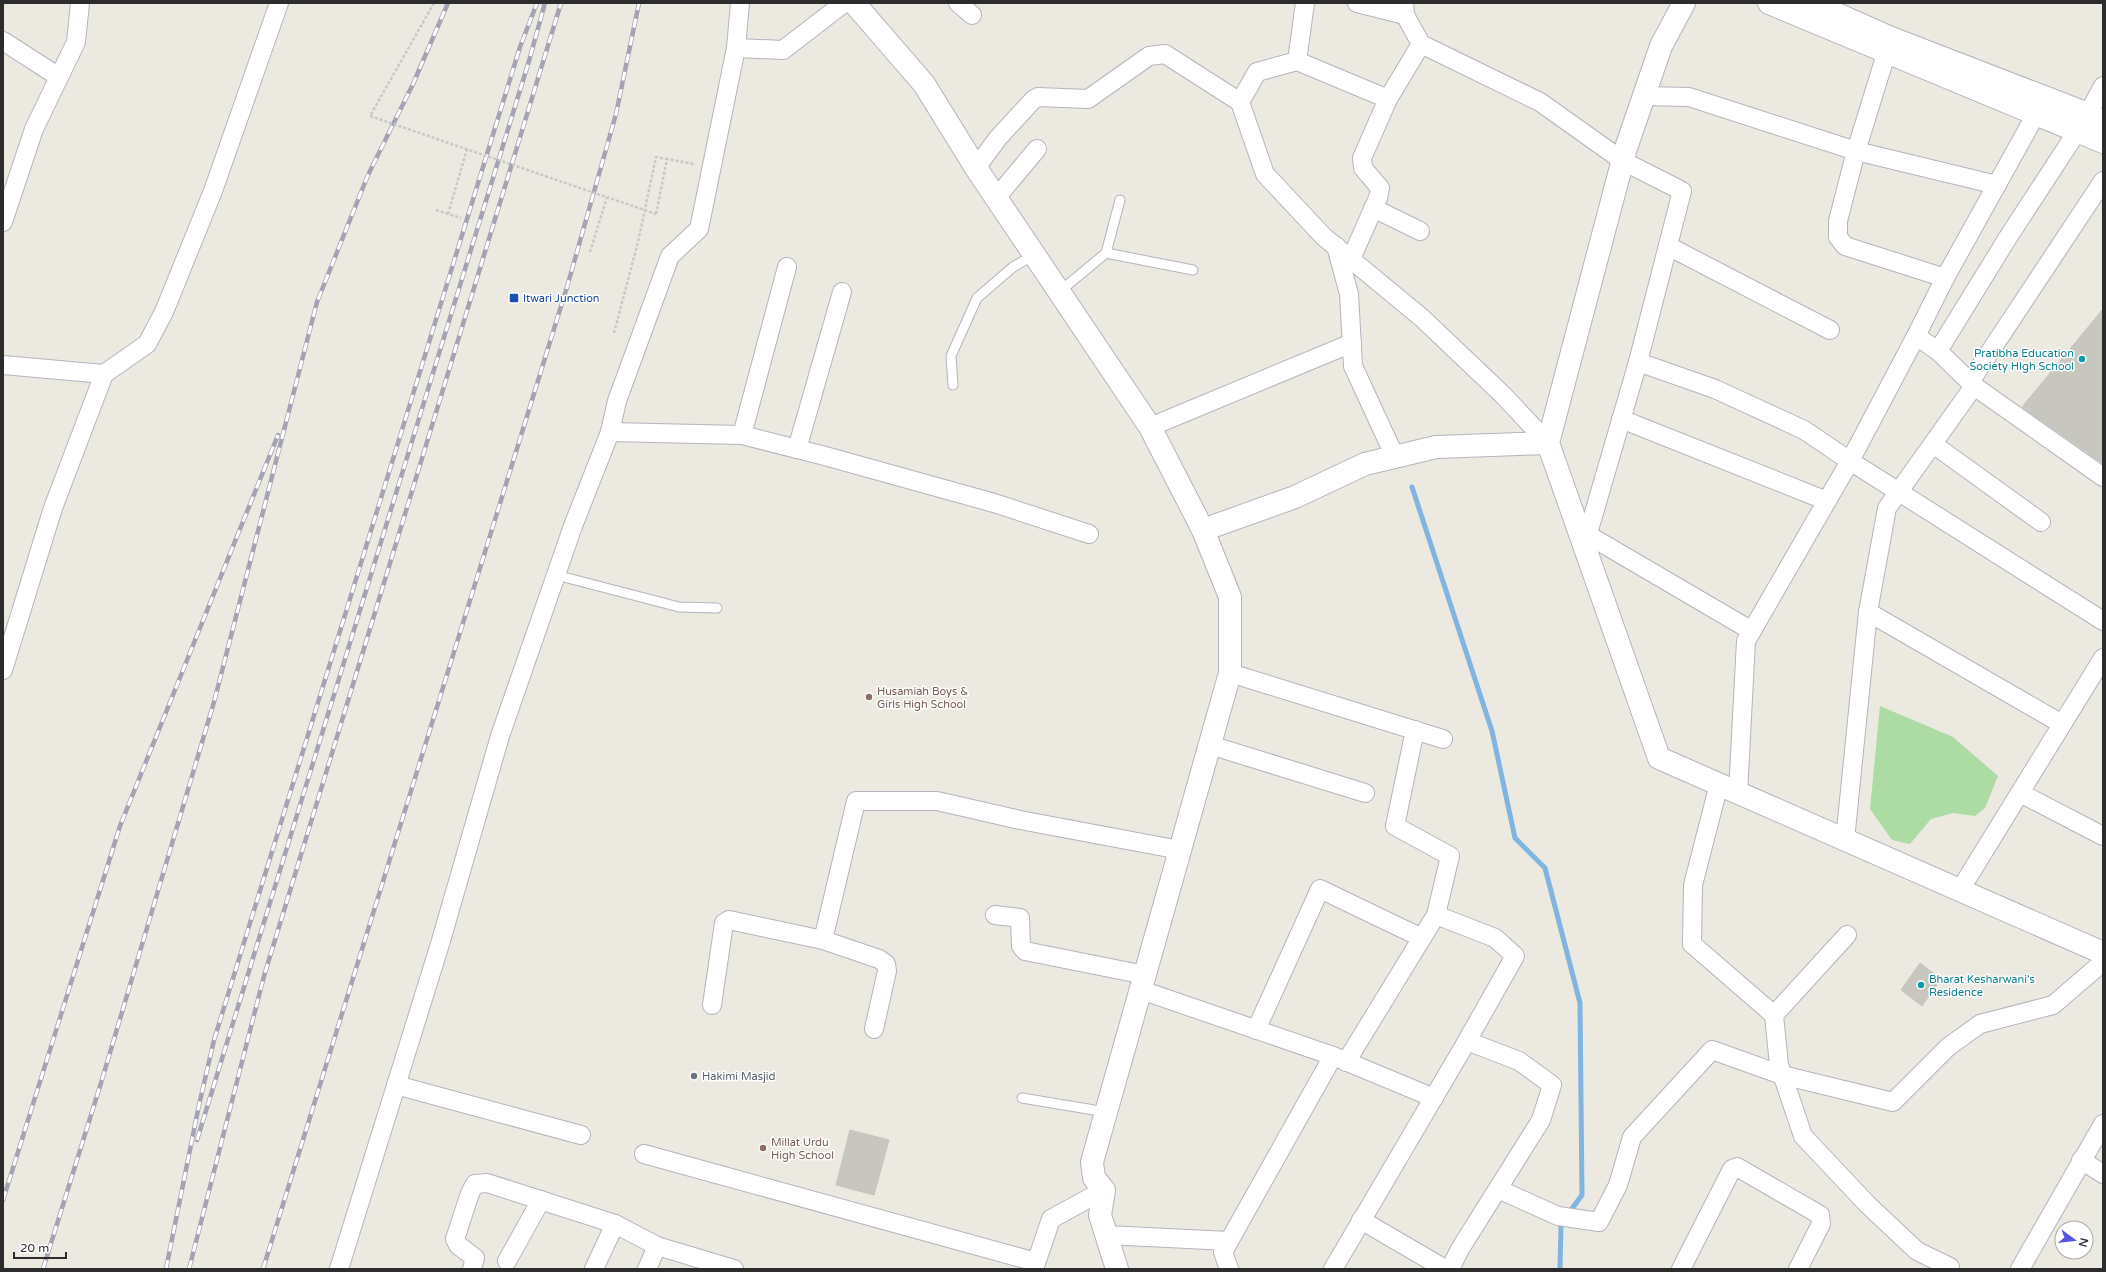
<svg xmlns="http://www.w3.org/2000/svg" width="2106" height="1272" font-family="'Varela Round',sans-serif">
<rect width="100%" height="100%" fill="#ece9e0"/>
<polygon fill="#acdca4" points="1880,706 1953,737 1998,776 1985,808 1975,816 1953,813 1931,819 1910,844 1892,840 1870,809"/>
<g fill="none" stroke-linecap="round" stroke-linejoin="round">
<g stroke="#80b4e1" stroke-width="5">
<polyline points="1412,487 1492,731 1515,838 1545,868 1580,1003 1582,1195 1568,1214"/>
<polyline points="1560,1269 1561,1225 1564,1221"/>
</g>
</g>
<g fill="#c8c7bf" stroke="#c7c5ba">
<polygon points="2103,309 2103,464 2022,407"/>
<polygon points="1920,963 1941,979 1922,1006 1901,990"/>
<polygon points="850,1130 889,1140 874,1195 836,1185"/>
</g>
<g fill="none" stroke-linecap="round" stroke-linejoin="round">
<defs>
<g id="lane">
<polyline points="1106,253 1193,270"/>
<polyline points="1059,292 1106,253 1120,200"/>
<polyline points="953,385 951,356 977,298 1013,267 1034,255"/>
<polyline points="556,575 679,607 717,608"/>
<polyline points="1022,1098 1106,1112"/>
</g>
<g id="street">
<polyline points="958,3 972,15"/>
<polyline points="1357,3 1405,15"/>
<polyline points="1404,3 1405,15 1421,44 1540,102 1623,161 1682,191 1638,362"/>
<polyline points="3,41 59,77"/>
<polyline points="736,48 783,50 844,3"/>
<polyline points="1887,51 1856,151 1838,221 1838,237 1845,246 1945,278"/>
<polyline points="1297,61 1305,3"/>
<polyline points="1644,96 1689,97 1856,151 1997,185"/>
<polyline points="1388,99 1297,61 1257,72 1240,102 1265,174 1324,237 1422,318 1503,395 1548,443"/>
<polyline points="2088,114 2103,86"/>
<polyline points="2078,130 2007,239 1938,351 1974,386 2103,477"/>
<polyline points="976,168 998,138 1033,100 1038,97 1088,99 1149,56 1165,54 1240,102"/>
<polyline points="996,198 1037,149"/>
<polyline points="1373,208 1420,231"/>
<polyline points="3,222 34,129 76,42 80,3"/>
<polyline points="1336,246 1349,294 1353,366 1395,457"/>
<polyline points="1668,246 1830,330"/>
<polyline points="1351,259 1378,198 1380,188 1363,168 1362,158 1388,99 1421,44"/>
<polyline points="1916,336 1945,278 2036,114"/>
<polyline points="3,365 104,374 53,508 3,670"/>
<polyline points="104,374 147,344 164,312 213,191 279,3"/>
<polyline points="1970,382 2103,181"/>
<polyline points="1621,419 1827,501"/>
<polyline points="1150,427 1352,343"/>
<polyline points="610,432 742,435 825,456 994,503 1089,534"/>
<polyline points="742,435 787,267"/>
<polyline points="1933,444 2041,522"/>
<polyline points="797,449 842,292"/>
<polyline points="1588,535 1752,631"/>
<polyline points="1584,547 1638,362 1715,389 1804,430 1850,461 1916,336 1938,351"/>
<polyline points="1868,612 2062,724"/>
<polyline points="1230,673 1443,739"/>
<polyline points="1415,730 1395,826 1450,856 1436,915"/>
<polyline points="1210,745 1365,793"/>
<polyline points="1719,784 1693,885 1692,944 1774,1015 1779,1065 1803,1136 1868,1205 1917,1251 1950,1267"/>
<polyline points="1738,793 1746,641 1850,461 2103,621"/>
<polyline points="2020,793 2103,836"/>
<polyline points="1845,840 1868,612 1887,508 1974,386"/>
<polyline points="1960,890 2103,658"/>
<polyline points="995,915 1020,918 1021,946 1025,951 1145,975"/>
<polyline points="823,940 856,801 937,801 1020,820 1180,850"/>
<polyline points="1141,990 1333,1056"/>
<polyline points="712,1005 724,923 729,920 823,940 879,959 886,964 887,971 874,1029"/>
<polyline points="1774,1015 1847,935"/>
<polyline points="1256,1030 1320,889 1422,938"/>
<polyline points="1346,1062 1436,915 1495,938 1515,956 1467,1041"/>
<polyline points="396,1085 581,1135"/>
<polyline points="644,1154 1036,1262"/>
<polyline points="2081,1160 2103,1174"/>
<polyline points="1498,1189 1558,1216 1599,1222 1618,1185 1632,1137 1712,1050 1782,1075 1893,1102 1948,1047 1980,1024 2053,1005 2103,962"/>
<polyline points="1361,1220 1445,1269"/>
<polyline points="1106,1235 1229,1241"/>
<polyline points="507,1261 541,1200"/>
<polyline points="339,1269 440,944 500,736 573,526 610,432 617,401 670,256 699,229 736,48 740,3"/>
<polyline points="472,1269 475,1258 458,1245 455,1239 470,1193 475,1184 487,1183 615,1224 657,1246 734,1269"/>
<polyline points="594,1269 615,1224"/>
<polyline points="647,1269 657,1246"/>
<polyline points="1034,1269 1051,1219 1104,1190"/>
<polyline points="1229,1269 1223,1252 1333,1056 1434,1098"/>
<polyline points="1333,1269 1467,1041 1519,1061 1552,1085 1541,1120 1460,1249 1450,1269"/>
<polyline points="1681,1269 1732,1169 1737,1167 1820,1215 1821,1224 1798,1269"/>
<polyline points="2020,1269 2103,1124"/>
</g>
<g id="secondary">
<polyline points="854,3 924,84 976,168 1150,427 1203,530 1230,597 1230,673 1092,1162 1094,1178 1104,1190 1100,1215 1117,1269"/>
<polyline points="1684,3 1661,46 1626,148 1548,443 1659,758 2103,953"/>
<polyline points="1769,3 2103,142"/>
<polyline points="1812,3 1891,38 2088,114 2103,122"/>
<polyline points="1203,530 1295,497 1365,464 1436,447 1548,443"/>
</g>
</defs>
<use href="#lane" stroke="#b4b4be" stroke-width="11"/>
<use href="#street" stroke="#b4b4be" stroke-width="20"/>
<use href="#secondary" stroke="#b4b4be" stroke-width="24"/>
<g stroke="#c8c8c8" stroke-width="2.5" stroke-dasharray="3 2" stroke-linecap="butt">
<polyline points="436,210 461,218"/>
<polyline points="448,214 467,149"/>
<polyline points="656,214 667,159 694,164"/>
<polyline points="590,252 607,197"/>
<polyline points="614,333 638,242 656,157 667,159"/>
</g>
<use href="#lane" stroke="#fff" stroke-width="9"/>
<use href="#street" stroke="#fff" stroke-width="18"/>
<use href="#secondary" stroke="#fff" stroke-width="22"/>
<defs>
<g id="rail">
<polyline points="197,1140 529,61 545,3"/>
<polyline points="3,1200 120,826 278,435"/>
<polyline points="43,1269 101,1083 214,702 317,302 368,175 413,84 448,3"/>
<polyline points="166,1269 199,1105 214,1040 520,47 537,3"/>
<polyline points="189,1269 264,976 561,3"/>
<polyline points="263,1269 567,287 616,114 639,3"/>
</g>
</defs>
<use href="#rail" stroke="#a4a3b4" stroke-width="4.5"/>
<use href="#rail" stroke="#fff" stroke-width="3" stroke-dasharray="9" stroke-linecap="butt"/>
<polyline stroke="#c8c8c8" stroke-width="2.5" stroke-dasharray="3 2" stroke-linecap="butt" points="434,3 370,116 656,214"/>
</g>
<rect fill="#1a4fb4" stroke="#fff" stroke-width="1.5" x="509" y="293" width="10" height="10" rx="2"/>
<g fill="#0f9aa8" stroke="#fff" stroke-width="1.5">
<circle cx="2082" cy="359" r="4"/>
<circle cx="1921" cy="985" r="4"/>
</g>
<g fill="#8d6e63" stroke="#fff" stroke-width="1.5">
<circle cx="869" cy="697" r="4"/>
<circle cx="763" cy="1148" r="4"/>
</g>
<circle fill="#6b7280" stroke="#fff" stroke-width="1.5" cx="694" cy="1076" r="4"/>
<g text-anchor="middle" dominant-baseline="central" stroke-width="3" stroke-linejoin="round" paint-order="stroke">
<g font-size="11" fill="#164399" stroke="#fff" text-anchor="start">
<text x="523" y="298">Itwari Junction</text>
</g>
<g font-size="11" fill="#0d838f" stroke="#fff" text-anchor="end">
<text x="2074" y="353">Pratibha Education<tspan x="2074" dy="13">Society HIgh School</tspan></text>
<text x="1929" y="979" text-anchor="start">Bharat Kesharwani's<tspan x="1929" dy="13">Residence</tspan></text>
</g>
<g font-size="11" fill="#785e54" stroke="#fff" text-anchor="start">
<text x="877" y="691">Husamiah Boys &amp;<tspan x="877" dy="13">Girls High School</tspan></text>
<text x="771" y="1142">Millat Urdu<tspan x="771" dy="13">High School</tspan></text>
</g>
<g font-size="11" fill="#5b616d" stroke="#fff" text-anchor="start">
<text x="702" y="1076">Hakimi Masjid</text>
</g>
</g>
<rect width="2106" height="1272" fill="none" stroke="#2c2c2c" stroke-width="8"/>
<g transform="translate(2074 1240) rotate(105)"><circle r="19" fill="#ffffff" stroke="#ababab"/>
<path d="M0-3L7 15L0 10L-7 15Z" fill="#5654e5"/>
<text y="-6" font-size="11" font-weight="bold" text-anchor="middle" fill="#2c2c2c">N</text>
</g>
<path d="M14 1252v6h52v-6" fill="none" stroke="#2c2c2c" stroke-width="2"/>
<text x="20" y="1252" font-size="12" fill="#2c2c2c" stroke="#ffffff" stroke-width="3" paint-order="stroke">20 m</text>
</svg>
